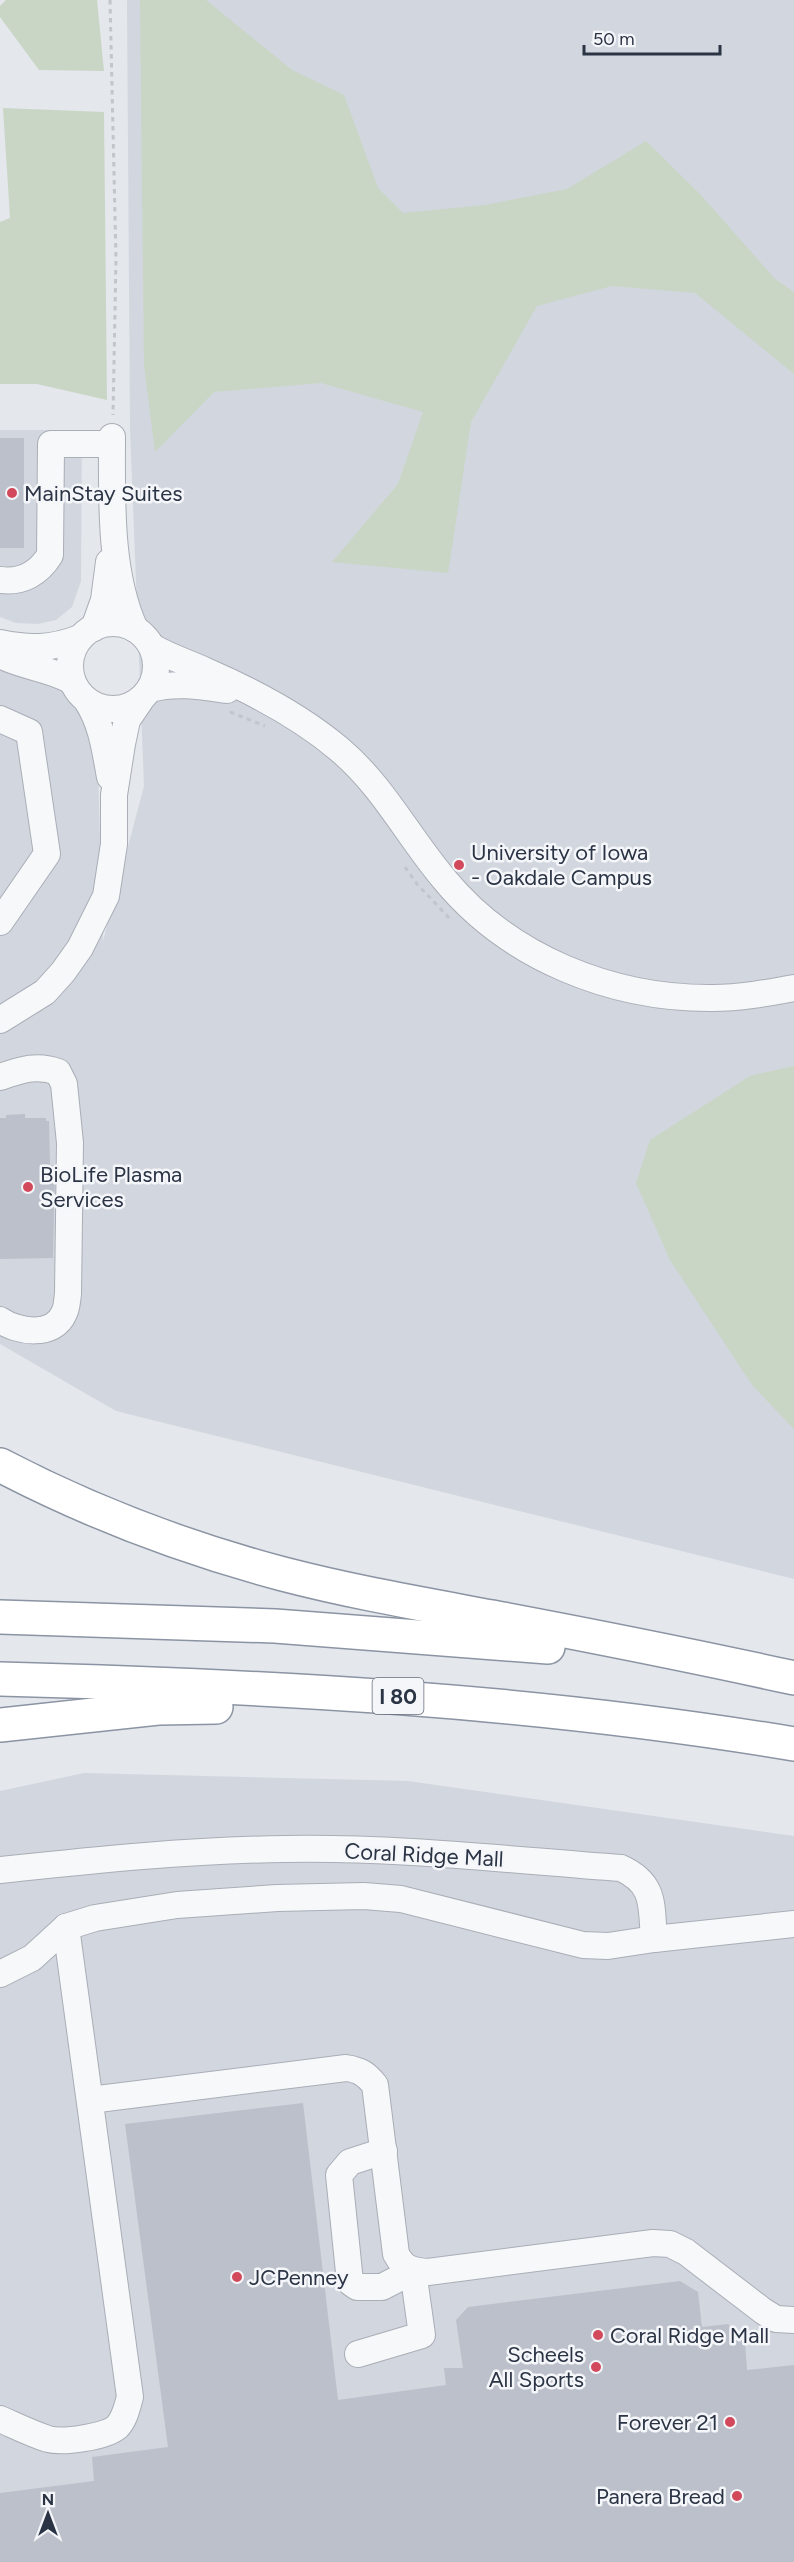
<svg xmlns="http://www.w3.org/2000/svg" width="794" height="2562" font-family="Figtree,sans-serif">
<rect width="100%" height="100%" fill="#e4e7ec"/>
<g fill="#d2d6de">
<polygon points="127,0 794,0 794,1579 116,1411 0,1344 0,665 54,682 76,705 97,736 103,941 144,786 130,429"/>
<polygon points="0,430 82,430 81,581 72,607 56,620 38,624 16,623 0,617"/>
<polygon points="84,1773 408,1781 794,1836 794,2562 0,2562 0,1791"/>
</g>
<g fill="#c9d6c5">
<polygon points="6,0 97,0 104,71 39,70 0,17 0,6"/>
<polygon points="140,0 206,0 292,70 344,95 378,188 403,213 485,205 567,189 646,141 701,195 775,279 794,292 794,374 695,293 612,286 537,306 471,422 448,573 332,562 398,484 423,412 321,383 214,392 155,452 144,365"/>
<polygon points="3,108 104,112 107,400 37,384 0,384 0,222 10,218"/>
<polygon points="794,1066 794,1429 752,1385 670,1260 636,1183 650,1140 750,1076"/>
</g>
<g fill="#bbc0ca">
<rect x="0" y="438" width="24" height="110"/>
<polygon points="25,1114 25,1118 46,1118 46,1121 49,1121 50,1165 55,1165 53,1258 0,1259 0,1118 6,1118 6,1115"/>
<polygon points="303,2103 338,2400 446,2385 444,2368 463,2368 456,2320 468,2307 680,2281 698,2292 702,2327 728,2324 745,2343 747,2370 794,2365 794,2562 0,2562 0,2493 94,2481 92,2457 168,2447 125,2124"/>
</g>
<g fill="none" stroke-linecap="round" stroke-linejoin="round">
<defs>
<g id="minor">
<path d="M112 437C112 498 109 573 135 629"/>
<path d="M0 580C22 583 39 573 50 555L51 444H112"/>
<circle cx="113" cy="666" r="43"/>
<polyline points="94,628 104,600 109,562"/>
<path d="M0 643C30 649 51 649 80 638"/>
<path d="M152 647C172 658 186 662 206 671 252 691 300 716 339 749 383 786 407 835 444 879 509 958 612 999 713 998 740 998 767 993 794 988"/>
<path d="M0 655C23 667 49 668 72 681"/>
<path d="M150 689C176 682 200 686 227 690"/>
<path d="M87 701C102 724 105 750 110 777"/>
<polyline points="0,719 29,732 47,854 0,922"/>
<polyline points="0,1020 45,992 63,972 80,948 106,896 114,844 114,795 122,744 127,720 140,701"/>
<path d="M0 1077C21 1070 37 1064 58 1072L64 1084 70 1143 68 1294C67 1300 67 1308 64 1313 54 1338 17 1332 0 1320"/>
<path d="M0 1870C95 1860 190 1850 285 1849 397 1847 510 1860 621 1868 656 1884 651 1906 654 1939L794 1924"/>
<polyline points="0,1974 32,1958 66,1927 95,1918 177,1905 277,1898 364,1896 401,1899 583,1945 608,1946 654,1939"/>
<path d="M90 2100 346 2068C360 2070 366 2074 375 2085L396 2254C404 2269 412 2271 428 2272L653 2243 670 2244 686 2252 763 2311 776 2319 794 2320"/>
<polyline points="358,2354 422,2335 413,2271 382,2287 357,2287 350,2282 339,2175 350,2162 384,2151"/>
<path d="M0 2419C16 2426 32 2434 48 2439 63 2443 105 2437 117 2427 125 2419 127 2407 130 2397L66 1927"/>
</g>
<g id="highway">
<path d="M0 1465C90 1512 185 1548 283 1574 352 1592 422 1604 492 1617 593 1636 694 1656 794 1678"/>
<polyline points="0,1617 275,1626 548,1647"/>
<path d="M0 1679C266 1686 531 1700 794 1744"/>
<polyline points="0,1725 158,1708 216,1707"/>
</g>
</defs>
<use href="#minor" stroke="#a9aeb7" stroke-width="28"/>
<use href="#highway" stroke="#8b94a3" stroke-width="36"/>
<g stroke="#c2c5cb" stroke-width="3" stroke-dasharray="4.5 4.5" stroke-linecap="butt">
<polyline points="110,0 116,259 113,415"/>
<polyline points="230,712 265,726"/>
<polyline points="405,867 417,884 452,921"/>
</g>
<use href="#minor" stroke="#f7f8fa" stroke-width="26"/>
<use href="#highway" stroke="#fff" stroke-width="33"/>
</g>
<g fill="#d1495b" stroke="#f4f6f9" stroke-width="2">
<circle cx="12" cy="493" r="6"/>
<circle cx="459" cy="865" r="6"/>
<circle cx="28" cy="1187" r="6"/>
<circle cx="237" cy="2277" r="6"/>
<circle cx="598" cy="2335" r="6"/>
<circle cx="596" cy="2367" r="6"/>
<circle cx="730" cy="2422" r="6"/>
<circle cx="737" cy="2496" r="6"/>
</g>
<g text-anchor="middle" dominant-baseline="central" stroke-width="5" stroke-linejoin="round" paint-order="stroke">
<rect fill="#f4f6f9" stroke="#676e7b" stroke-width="1.5" x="372.5" y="1678" width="51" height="36" rx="4.5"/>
<g font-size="21" font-weight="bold" fill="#2b3445">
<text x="398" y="1696">I 80</text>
</g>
<g font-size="22" fill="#2b3445" stroke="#f4f6f9" text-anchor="start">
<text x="24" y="493">MainStay Suites</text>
<text x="471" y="852">University of Iowa<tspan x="471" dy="25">- Oakdale Campus</tspan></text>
<text x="40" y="1174">BioLife Plasma<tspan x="40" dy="25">Services</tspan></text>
<text x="249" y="2277">JCPenney</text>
<text x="610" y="2335">Coral Ridge Mall</text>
<text x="584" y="2354" text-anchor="end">Scheels<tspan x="584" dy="25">All Sports</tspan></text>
<text x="718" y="2422" text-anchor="end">Forever 21</text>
<text x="725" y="2496" text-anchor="end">Panera Bread</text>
</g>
<g font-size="22" fill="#2b3445" stroke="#f4f6f9">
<text transform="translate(424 1855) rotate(3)">Coral Ridge Mall</text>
</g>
</g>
<g transform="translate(48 2514)" stroke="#f4f6f9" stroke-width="4.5" paint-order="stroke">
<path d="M0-4.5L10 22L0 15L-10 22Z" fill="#2b3445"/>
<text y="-9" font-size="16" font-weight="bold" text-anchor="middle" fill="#2b3445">N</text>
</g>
<path d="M584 45v9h136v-9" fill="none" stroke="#2b3445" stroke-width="3"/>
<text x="593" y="45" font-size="18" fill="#2b3445" stroke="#f4f6f9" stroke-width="4.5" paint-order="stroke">50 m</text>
</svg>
